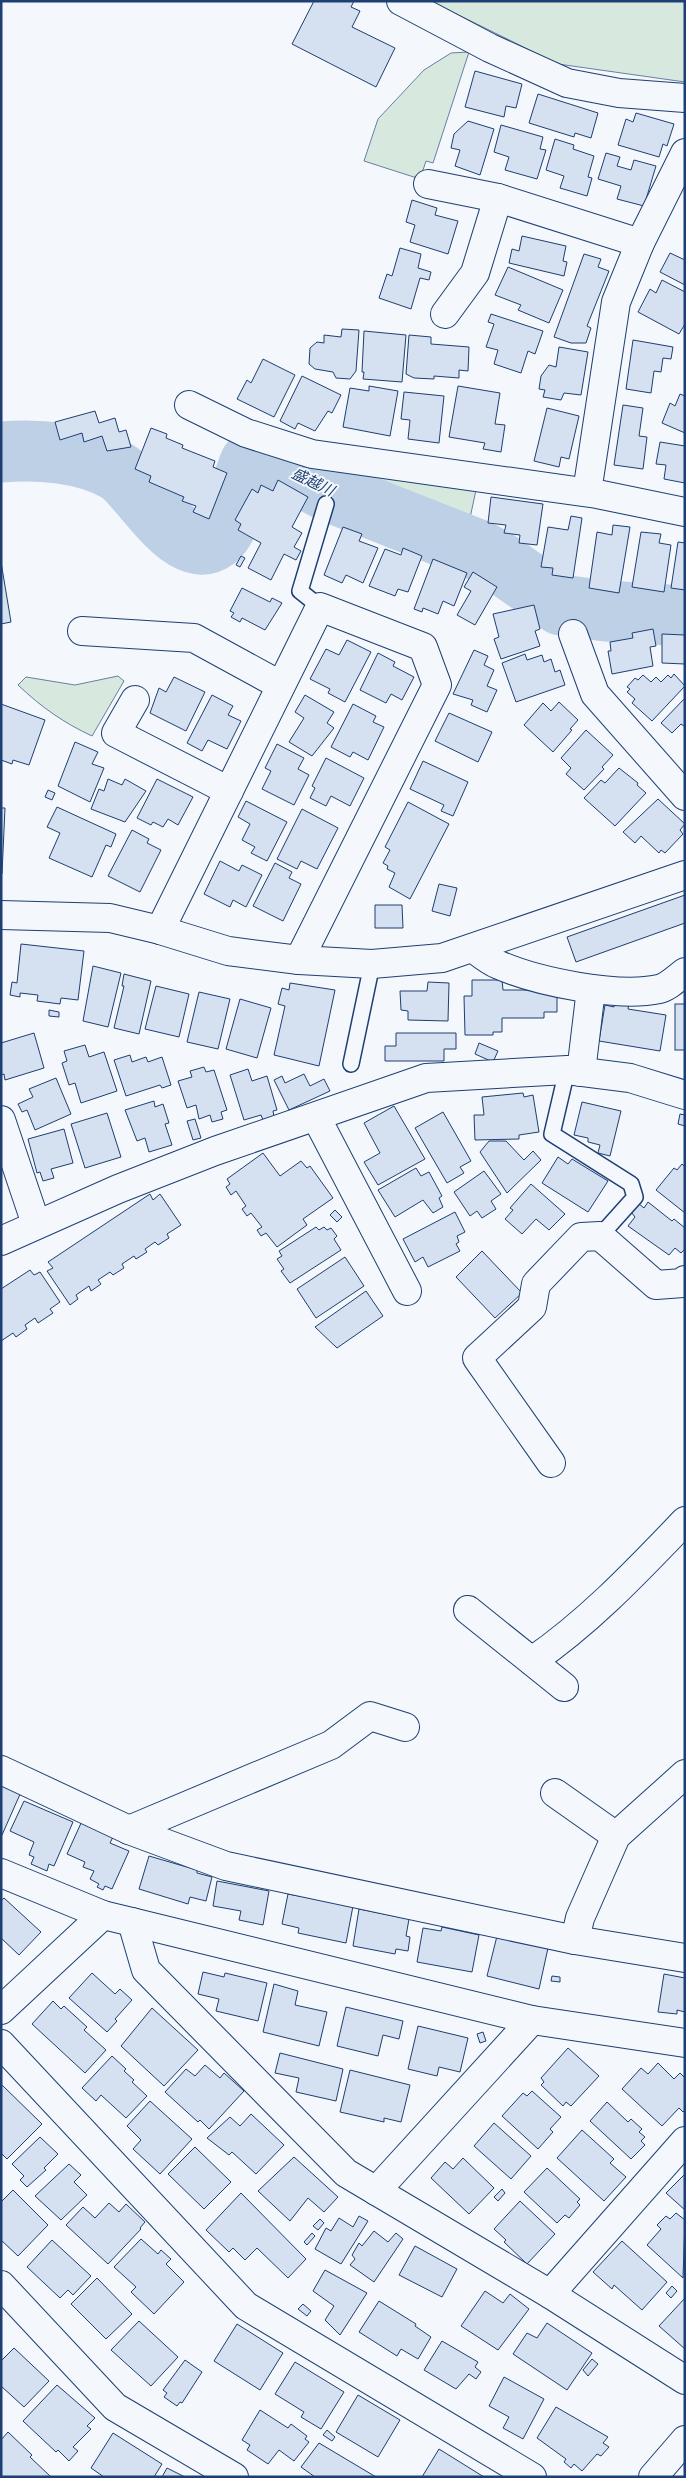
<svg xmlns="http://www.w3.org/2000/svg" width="686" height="2478" font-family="Signika,'Noto Sans JP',sans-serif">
<rect width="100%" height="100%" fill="#f4f7fb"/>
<g fill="#d7e8df" stroke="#687fa3">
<polygon points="430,1 685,1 685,82 558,64"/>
<polygon points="469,52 433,163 426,161 420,179 364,161 378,119 424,70 451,53"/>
<polygon points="305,467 476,490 470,518 430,515 336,485"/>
<path d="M118 676 124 681 92 736C64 723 41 707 18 685L26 677 75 685Z"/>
</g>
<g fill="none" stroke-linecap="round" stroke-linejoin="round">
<path stroke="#bed0e5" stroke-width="61" d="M1 452C38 449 84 452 117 471 141 485 182 565 216 539 232 526 241 484 250 463L260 459 274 462 328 491 478 550 495 559 561 605 606 611 685 616"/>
</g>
<g fill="#d5e0f0" stroke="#1d3f73">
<polygon points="314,1 354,1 351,7 360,11 352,27 395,48 376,87 292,44"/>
<polygon points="475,71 522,84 516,108 506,106 504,117 465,107"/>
<polygon points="538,94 598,113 591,138 575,133 574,137 529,123"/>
<polygon points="636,113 674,124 667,146 663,144 659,157 618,145 626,119 633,122"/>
<polygon points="468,121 494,129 480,175 455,166 460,150 451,148 454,134"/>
<polygon points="501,125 543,137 540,149 546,150 537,179 505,170 509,157 494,152"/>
<polygon points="555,139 574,145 573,149 594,156 588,177 592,178 587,196 560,188 564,176 546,170"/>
<polygon points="606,153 620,157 617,166 631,170 634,160 656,166 644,206 617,199 621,186 598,179"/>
<polygon points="412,200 437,208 435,215 458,221 448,254 410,242 415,225 406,222"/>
<polygon points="522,236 566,246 563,261 567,262 564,276 509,263 512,249 519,251"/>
<polygon points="400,248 421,254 418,268 431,272 429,280 420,278 411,309 379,298 387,274 392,276"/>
<polygon points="670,253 685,260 685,285 660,272"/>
<polygon points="584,254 601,259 598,267 609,271 587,326 591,328 586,343 571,343 554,337"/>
<polygon points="508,267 563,290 549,323 518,310 521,305 495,295"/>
<polygon points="662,280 685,292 685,324 679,334 638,312 650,289 656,293"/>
<polygon points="491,314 543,331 535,354 528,351 521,373 494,364 498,350 486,347 494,324 488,322"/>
<polygon points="342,329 359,330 356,371 350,379 336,378 333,372 315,369 309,364 310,348 317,342 324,343 324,335 341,337"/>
<polygon points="364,331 406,335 402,382 363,379 364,372 362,372"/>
<polygon points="409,335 431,337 431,344 469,347 468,371 459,370 459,378 434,376 434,379 414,378 406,374"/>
<polygon points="633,340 673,347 671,359 663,358 661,372 654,371 651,393 626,389"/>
<polygon points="559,347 588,352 581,395 564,393 561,400 543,397 545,390 539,389 541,376 549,365 556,367"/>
<polygon points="263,359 295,375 274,417 237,399 247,380 251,383"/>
<polygon points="302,376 341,395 332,413 328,411 315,431 298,423 295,429 280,421"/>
<polygon points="369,386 398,391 390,436 343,427 350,388 369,391"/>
<polygon points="458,386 500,393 495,424 505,425 501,452 483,449 485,443 449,437"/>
<polygon points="404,392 444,396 439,443 408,439 410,420 401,419"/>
<polygon points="680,394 685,396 685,433 662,423 670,403 675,406"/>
<polygon points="623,405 643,408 639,436 647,437 643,469 614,465"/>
<polygon points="547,408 579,416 569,459 561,457 559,467 534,461"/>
<polygon points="95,411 99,423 115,418 119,432 126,430 131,447 107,451 102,436 84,442 82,433 60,440 55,422"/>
<polygon points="151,428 167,434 166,438 183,445 182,448 215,461 213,467 227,473 209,519 193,512 196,506 182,501 184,497 149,482 151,476 135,469"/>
<polygon points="660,442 685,446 685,483 664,479 666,465 656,464"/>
<polygon points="278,480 308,497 292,527 302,533 294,547 301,551 296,560 284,554 271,580 248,568 261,543 238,530 241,524 235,520 252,489 258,493 261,485 273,491"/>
<polygon points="491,497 543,504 537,545 519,543 520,535 504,533 506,525 488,523"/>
<polygon points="571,516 582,518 573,578 552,575 553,568 541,567 548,527 568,530"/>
<polygon points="613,525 630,527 619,593 589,588 597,532 612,535"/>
<polygon points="343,527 362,534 359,541 378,548 363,583 346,575 342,583 324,575"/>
<polygon points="641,532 661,534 659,543 671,545 664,592 632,587"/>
<polygon points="678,542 685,543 685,590 671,588"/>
<polygon points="403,548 422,556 408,592 398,589 395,596 369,586 385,549 401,555"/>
<polygon points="241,556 245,558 240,567 236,565"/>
<polygon points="433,559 467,573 454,606 443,601 438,614 423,608 422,612 414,609"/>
<polygon points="1,562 11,622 1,624"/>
<polygon points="473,572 497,587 475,625 457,615 471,591 464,587"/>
<polygon points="242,588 270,602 272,598 282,603 265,630 242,618 240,622 231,617 234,613 230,611"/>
<polygon points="534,605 540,629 535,631 540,646 501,659 494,639 499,637 493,614"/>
<polygon points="653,629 656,646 650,647 653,666 612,674 608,651 611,651 610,642 633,638 632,633"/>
<polygon points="662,634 685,635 685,664 662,663"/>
<polygon points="347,640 371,652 345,702 328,693 330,689 310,679 326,649 339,655"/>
<polygon points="474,650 488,656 484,665 494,670 487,686 497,690 487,712 471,705 473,700 453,694"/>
<polygon points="378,653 395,662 393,666 414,677 402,700 391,694 386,703 360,690"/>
<polygon points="525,654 527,660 542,655 544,662 551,659 555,672 560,670 565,685 516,702 502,663"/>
<polygon points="674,674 685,686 652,721 632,703 635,699 627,692 630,689 627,687 635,678 638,680 643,675 651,682 656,677 661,682 668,675 671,678"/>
<polygon points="174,677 205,692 186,731 150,713 159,688 166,692"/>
<polygon points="212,695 233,706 228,715 241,721 227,749 208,740 202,751 187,743"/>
<polygon points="305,695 334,712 327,723 334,728 312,756 289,742 304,718 295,712"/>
<polygon points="685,698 685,727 681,724 672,733 661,723"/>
<polygon points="559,702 578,720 570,729 572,730 553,752 524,725 543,703 551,711"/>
<polygon points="1,704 45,720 29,765 13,760 12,764 1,760"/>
<polygon points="353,704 376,716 373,722 384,727 368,760 353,752 350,757 331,747"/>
<polygon points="449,713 492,732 478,762 435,741"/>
<polygon points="586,730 613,755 602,767 604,769 584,790 566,774 571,768 561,758"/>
<polygon points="75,742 98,752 92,764 104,768 90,802 58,786"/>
<polygon points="277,744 304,758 298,769 309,775 294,805 262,789 271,771 265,768"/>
<polygon points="326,758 364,778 350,806 331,796 326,806 310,798 315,788 312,786"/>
<polygon points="423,761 468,782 453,816 441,811 444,805 410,789"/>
<polygon points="619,768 638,783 637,785 646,793 615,826 584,798 601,780 605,783"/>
<polygon points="108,779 122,785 125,779 146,791 125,822 91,809 99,789 104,791"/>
<polygon points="157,779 193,797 178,825 168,819 163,827 153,822 151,825 137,818"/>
<polygon points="48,790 55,793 52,800 45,797"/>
<polygon points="658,799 685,824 680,830 683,834 665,853 661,850 659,853 641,836 635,843 623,832"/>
<polygon points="246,801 287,822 267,861 251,853 255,847 242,840 250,824 238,817"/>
<polygon points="408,802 449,824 410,899 389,887 395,873 387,869 388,866 383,863 390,850 385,847"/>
<polygon points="57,807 116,834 111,847 106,845 92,877 49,858 60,833 47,827"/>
<polygon points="1,808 5,808 2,874 1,874"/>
<polygon points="302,809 338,828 317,869 301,861 297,869 277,859"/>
<polygon points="132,830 149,839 147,843 161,850 140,892 108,876"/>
<polygon points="220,861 239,871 242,865 262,875 246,907 233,900 230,907 204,894"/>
<polygon points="275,863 292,872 289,878 301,884 283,921 253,906"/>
<polygon points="439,884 457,888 450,916 432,911"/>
<polygon points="685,895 685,923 576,962 567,937"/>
<polygon points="375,905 402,905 403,928 375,928"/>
<polygon points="21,944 84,951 78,1000 61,998 60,1004 37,1001 38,995 20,993 20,997 10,995 12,982 17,983"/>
<polygon points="93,966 121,973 108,1027 83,1021"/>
<polygon points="124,974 151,981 139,1034 114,1028 124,986 122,986"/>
<polygon points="472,980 502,980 503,990 557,990 557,1012 544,1012 544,1018 502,1018 502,1032 493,1032 493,1035 465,1035 464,996 472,996"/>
<polygon points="428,982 449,983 448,1021 408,1020 408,1011 401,1010 400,991 427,991"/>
<polygon points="290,983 335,990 319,1066 274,1055 285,1006 278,1004 282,988 289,990"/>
<polygon points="156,986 189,994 179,1037 145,1029"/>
<polygon points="199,992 230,999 218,1049 187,1042"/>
<polygon points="240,999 271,1008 257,1058 226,1049"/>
<polygon points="615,1000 629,1002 628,1009 666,1015 660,1051 599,1041 605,1005 614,1007"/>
<rect x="675" y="1004" width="10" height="46"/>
<polygon points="49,1010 59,1012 59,1017 49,1016"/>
<polygon points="34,1033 44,1068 5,1080 4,1074 1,1075 1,1043"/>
<polygon points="396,1033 456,1033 456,1049 444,1049 444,1061 385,1061 385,1046 396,1046"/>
<polygon points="479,1043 498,1051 493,1062 475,1054"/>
<polygon points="85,1045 89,1057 104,1052 117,1091 81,1103 75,1083 69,1085 62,1063 67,1061 64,1051"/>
<polygon points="130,1055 132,1062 146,1057 148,1062 162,1057 171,1085 162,1088 160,1085 126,1096 114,1060"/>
<polygon points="204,1067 206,1072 214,1070 227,1110 221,1112 223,1119 212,1122 210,1115 199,1119 196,1105 187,1108 178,1081 192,1077 190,1071"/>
<polygon points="248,1069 252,1081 267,1076 277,1110 273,1111 274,1117 263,1120 261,1115 244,1120 230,1075"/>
<polygon points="304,1074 310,1086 324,1079 330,1091 289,1110 274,1080 282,1076 285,1083"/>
<polygon points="56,1078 71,1114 35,1130 27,1110 22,1112 18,1104 33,1097 29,1089"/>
<polygon points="523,1093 524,1097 533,1095 539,1132 519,1135 519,1139 475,1140 474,1115 484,1115 482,1097"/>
<polygon points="154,1101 155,1107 163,1104 169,1123 165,1124 172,1145 149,1152 145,1138 137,1141 125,1110"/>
<polygon points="582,1102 621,1111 610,1156 598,1153 600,1145 588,1142 588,1138 574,1135"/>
<polygon points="394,1106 425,1159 378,1185 364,1162 380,1153 364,1123"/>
<polygon points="443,1112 471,1161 460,1167 464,1173 447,1183 415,1128"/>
<polygon points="107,1113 121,1157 85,1168 71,1124"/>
<polygon points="680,1114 685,1115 685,1126 678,1124"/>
<polygon points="195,1119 201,1138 193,1140 187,1121"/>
<polygon points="64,1129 73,1163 51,1169 54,1178 43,1181 40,1172 37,1173 28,1139"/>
<polygon points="489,1141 506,1141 524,1160 533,1151 541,1160 507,1193 480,1152"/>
<polygon points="263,1153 280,1176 301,1161 307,1168 310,1166 333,1198 303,1219 307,1225 277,1247 266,1233 261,1236 257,1230 262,1227 251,1213 247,1216 242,1209 246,1206 236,1191 231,1195 226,1187 230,1184 227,1179"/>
<polygon points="558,1157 568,1164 572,1159 608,1181 588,1212 542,1183"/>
<polygon points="682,1164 685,1167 685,1213 656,1190 674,1168 677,1170"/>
<polygon points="416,1168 421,1176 429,1172 442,1196 439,1198 443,1207 433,1213 423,1200 395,1217 378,1190"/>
<polygon points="484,1171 501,1194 491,1201 496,1209 482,1218 477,1211 470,1216 454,1192"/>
<polygon points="531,1184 565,1214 549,1230 536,1219 522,1234 505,1219 513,1210 510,1208"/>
<polygon points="150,1194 153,1200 160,1194 181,1225 167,1234 169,1238 158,1245 155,1242 145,1249 147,1252 136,1259 134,1256 122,1264 124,1268 113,1275 110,1272 98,1280 101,1284 91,1291 89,1286 76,1295 78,1299 70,1305 47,1271 53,1268 48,1262"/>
<polygon points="648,1202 672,1221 674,1219 685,1228 685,1249 681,1253 675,1248 669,1255 628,1226 635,1217 631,1212 638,1203 644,1208"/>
<polygon points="335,1210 342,1217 337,1222 330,1215"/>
<polygon points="455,1212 465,1232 457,1236 459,1242 456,1244 460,1251 428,1267 423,1257 415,1262 403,1239"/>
<polygon points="316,1227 319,1230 324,1227 327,1230 331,1228 337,1236 334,1239 341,1250 290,1283 281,1271 284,1269 277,1259 282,1256 279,1251"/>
<polygon points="482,1251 522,1293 495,1318 456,1277"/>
<polygon points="345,1257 364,1286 316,1318 297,1289"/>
<polygon points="30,1270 34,1275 40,1272 60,1302 50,1309 53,1313 38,1323 35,1318 25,1325 27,1329 16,1337 13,1333 1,1341 1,1289"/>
<polygon points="366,1291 383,1316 337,1348 315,1327"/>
<polygon points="1,1783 21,1792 2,1835 1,1835"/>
<polygon points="24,1801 73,1822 54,1866 49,1864 47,1871 31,1864 34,1857 29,1855 34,1842 10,1831"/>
<polygon points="82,1821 114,1835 110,1843 129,1851 112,1889 105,1886 103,1890 97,1887 99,1884 90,1879 94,1871 83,1867 85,1862 67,1854"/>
<polygon points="149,1856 197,1870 197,1873 212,1877 206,1901 190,1897 188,1904 139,1889"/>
<polygon points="217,1881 269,1891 263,1925 239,1920 241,1911 213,1906"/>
<polygon points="288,1894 353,1906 346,1943 298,1933 299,1928 282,1924"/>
<polygon points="4,1898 41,1932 19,1955 1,1938 1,1901"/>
<polygon points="359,1909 409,1919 406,1936 410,1937 408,1951 396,1949 395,1954 353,1946"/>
<polygon points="442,1927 479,1935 472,1972 417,1962 423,1928 441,1931"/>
<polygon points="497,1936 548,1948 539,1989 487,1976"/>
<polygon points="203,1972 224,1977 225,1973 267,1983 258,2021 216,2011 219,1999 198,1994"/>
<polygon points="92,1973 115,1994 120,1989 132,2000 115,2019 117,2021 107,2032 69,1998"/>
<polygon points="664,1974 685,1978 685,2012 677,2010 677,2014 658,2012"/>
<polygon points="552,1976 560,1977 560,1982 551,1981"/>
<polygon points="274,1984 298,1991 295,2005 327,2012 319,2046 263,2032"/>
<polygon points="53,2001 61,2009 64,2006 87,2027 84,2030 106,2050 85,2073 32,2024"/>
<polygon points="346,2007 403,2021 399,2039 383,2035 378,2056 337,2046"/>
<polygon points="152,2008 198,2050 164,2086 121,2046"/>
<polygon points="418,2026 468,2038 460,2072 439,2067 437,2076 408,2069"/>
<polygon points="483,2032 486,2041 480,2043 477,2034"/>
<polygon points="568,2048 599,2076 571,2106 566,2102 563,2106 541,2085 544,2082 541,2078"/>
<polygon points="280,2053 343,2069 336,2101 296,2092 299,2078 275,2073"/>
<polygon points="112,2056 126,2069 124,2071 134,2080 132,2082 147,2096 126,2118 101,2095 96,2101 82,2088"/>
<polygon points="658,2063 674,2079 680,2073 685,2078 685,2110 683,2112 679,2108 662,2126 622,2089 641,2068 648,2074"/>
<polygon points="205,2065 220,2078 224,2073 244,2091 209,2129 200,2120 198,2122 165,2092 186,2069 195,2076"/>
<polygon points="350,2070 410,2085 401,2122 384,2118 384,2122 340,2112"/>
<polygon points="1,2084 42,2124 7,2159 1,2153"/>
<polygon points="532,2091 561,2117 550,2129 553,2132 538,2149 502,2116 523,2093 527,2096"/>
<polygon points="150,2101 192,2139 160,2174 133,2149 141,2140 127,2126"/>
<polygon points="607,2102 628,2122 631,2119 642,2129 639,2132 645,2137 641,2141 645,2145 631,2159 590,2121"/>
<polygon points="251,2114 284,2145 256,2174 232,2152 229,2155 207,2138 230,2117 240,2126"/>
<polygon points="494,2123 531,2156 511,2179 474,2146"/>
<polygon points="582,2130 614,2159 610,2163 626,2177 604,2201 557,2158"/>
<polygon points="40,2137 58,2154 44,2168 46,2170 27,2187 20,2180 24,2176 12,2164"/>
<polygon points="195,2147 231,2182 204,2209 168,2174"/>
<polygon points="294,2157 338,2197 324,2212 308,2198 290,2221 258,2191"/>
<polygon points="463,2158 494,2188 469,2214 431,2178 445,2162 453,2169"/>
<polygon points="69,2164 81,2175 74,2182 87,2195 61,2220 35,2196"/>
<polygon points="547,2168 580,2199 577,2202 580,2205 569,2218 565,2215 557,2223 524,2192"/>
<polygon points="685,2174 685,2210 666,2193"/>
<polygon points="502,2189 505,2193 498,2201 494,2197"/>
<polygon points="13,2190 48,2225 18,2256 1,2240 1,2202"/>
<polygon points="241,2193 306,2259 288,2278 257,2248 245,2260 233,2248 229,2252 206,2230"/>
<polygon points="520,2201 555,2234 527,2264 504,2242 506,2240 494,2229"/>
<polygon points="109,2203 119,2212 126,2204 145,2222 140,2228 141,2229 108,2264 66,2225 83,2207 95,2218"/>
<polygon points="676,2213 685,2220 683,2278 647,2245 661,2229 657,2225 666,2216 670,2219"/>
<polygon points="359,2216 368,2221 341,2264 315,2249 326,2228 331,2231 339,2218 353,2227"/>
<polygon points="320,2219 324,2223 318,2230 313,2226"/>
<polygon points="374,2231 388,2242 396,2233 403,2239 374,2282 350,2265 355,2259 352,2255 359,2243 362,2246"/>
<polygon points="312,2233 315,2236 307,2245 304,2242"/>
<polygon points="141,2239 158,2254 161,2250 171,2259 166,2264 184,2282 154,2314 131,2292 136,2287 114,2267"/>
<polygon points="52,2240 91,2276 73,2295 68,2290 60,2298 27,2267"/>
<polygon points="622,2241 667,2282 642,2310 614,2285 612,2289 593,2272"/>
<polygon points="415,2246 457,2269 442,2297 399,2275"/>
<polygon points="325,2270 367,2293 340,2335 325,2320 334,2306 313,2291"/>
<polygon points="97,2278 132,2314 106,2339 71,2304"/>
<polygon points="672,2286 677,2291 671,2298 666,2293"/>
<polygon points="485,2291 503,2303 510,2294 529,2309 498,2350 461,2326"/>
<polygon points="685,2298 685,2349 659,2326"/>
<polygon points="379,2301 416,2324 415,2326 431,2337 418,2359 401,2349 397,2356 359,2332"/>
<polygon points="303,2304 311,2311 307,2316 298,2309"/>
<polygon points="139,2321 178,2357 151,2386 111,2350"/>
<polygon points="547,2323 592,2353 567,2390 513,2354 527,2333 537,2338"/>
<polygon points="237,2324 283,2353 260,2390 214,2361"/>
<polygon points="442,2341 478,2362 475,2367 481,2372 476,2379 469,2374 456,2389 424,2370"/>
<polygon points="14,2348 49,2381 24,2407 1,2386 1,2361"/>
<polygon points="592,2359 598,2364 588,2376 583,2370"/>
<polygon points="185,2360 202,2372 182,2403 180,2402 177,2406 164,2397 167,2393 163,2390"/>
<polygon points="295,2362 344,2392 321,2429 301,2417 304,2412 275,2394"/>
<polygon points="504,2377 544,2399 523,2439 503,2428 509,2417 489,2406"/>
<polygon points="57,2385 95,2418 87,2426 91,2429 73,2447 78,2451 69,2461 58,2450 56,2452 23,2421"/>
<polygon points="358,2395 400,2420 378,2457 336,2432"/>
<polygon points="556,2407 608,2437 603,2443 609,2447 601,2456 597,2454 582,2471 574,2464 571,2468 564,2462 566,2459 537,2438"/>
<polygon points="260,2410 288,2428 291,2424 307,2436 305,2439 309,2442 294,2461 279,2450 268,2464 247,2450 250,2445 242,2440"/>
<polygon points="327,2430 335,2437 332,2441 323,2435"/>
<polygon points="8,2432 32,2455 30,2457 51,2477 3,2477 1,2475 1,2440"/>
<polygon points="113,2433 162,2464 154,2477 104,2477 91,2468"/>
<polygon points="319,2443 376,2477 315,2477 301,2467"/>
<polygon points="439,2449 484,2477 422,2477"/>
<polygon points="167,2468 185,2477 162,2477"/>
</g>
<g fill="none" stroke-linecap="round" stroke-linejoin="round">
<defs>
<g id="service">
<polyline points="320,607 300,591 326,504"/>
<polyline points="351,1064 372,964"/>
<polyline points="567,1070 552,1134 631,1184 635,1197 600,1236"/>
</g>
<g id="minor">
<polyline points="401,1 490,48 567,83 619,93 685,98"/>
<polyline points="428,184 498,198 640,243"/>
<polyline points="445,314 475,273 498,198"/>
<polyline points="189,405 246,433 312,454 597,494 685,512"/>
<polyline points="587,492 616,302 640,243 685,153"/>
<polyline points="82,631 194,638 280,685"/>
<polyline points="573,634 595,694 685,796"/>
<polyline points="135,700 116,733 229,791"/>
<polyline points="1,915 110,918 160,930 228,951 299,960 372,964 442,958 685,875"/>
<polyline points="160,930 320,607 423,647 437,685 299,960"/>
<path d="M473 948C481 954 489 961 499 965 538 982 618 998 659 989 668 987 677 978 685 972"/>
<polyline points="581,1072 591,989"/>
<polyline points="316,1117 407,1291"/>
<polyline points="1,1120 36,1224"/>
<polyline points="1,1241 118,1189 215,1151 426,1078 567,1070 630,1078 685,1095"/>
<polyline points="551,1463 477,1358 532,1307 536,1284 581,1237 600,1236 656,1285 683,1283 685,1280"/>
<polyline points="468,1610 564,1687"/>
<path d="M532 1661C589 1622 637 1571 685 1521"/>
<polyline points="1,1770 129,1830 226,1866 575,1940 685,1958"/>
<polyline points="555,1793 616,1836"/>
<polyline points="129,1830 331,1745 370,1716 405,1727"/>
<polyline points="1,1873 103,1915 132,1922 532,2020 685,2043"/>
<polyline points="132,1922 146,1970 346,2173 550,2294 685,2380"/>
<polyline points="575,1940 580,1918 616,1836 685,1774"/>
<polyline points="1,2010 103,1915"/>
<polyline points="1,2044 246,2306 532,2477"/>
<polyline points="376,2191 532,2020"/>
<polyline points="1,2285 115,2407 234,2477"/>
<polyline points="550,2294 685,2141"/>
<polyline points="653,2477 685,2440"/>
</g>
</defs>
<use href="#service" stroke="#1d3f73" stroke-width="18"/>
<use href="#minor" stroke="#1d3f73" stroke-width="30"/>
<use href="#service" stroke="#f4f7fb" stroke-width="15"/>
<use href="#minor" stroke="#f4f7fb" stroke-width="28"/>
</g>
<g text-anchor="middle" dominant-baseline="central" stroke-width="4" stroke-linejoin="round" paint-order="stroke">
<g font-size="15" font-style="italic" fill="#1d3f73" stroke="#f4f7fb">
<text transform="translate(313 482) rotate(26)">盛越川</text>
</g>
</g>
<rect width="686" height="2478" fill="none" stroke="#1d3f73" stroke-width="5"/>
</svg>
